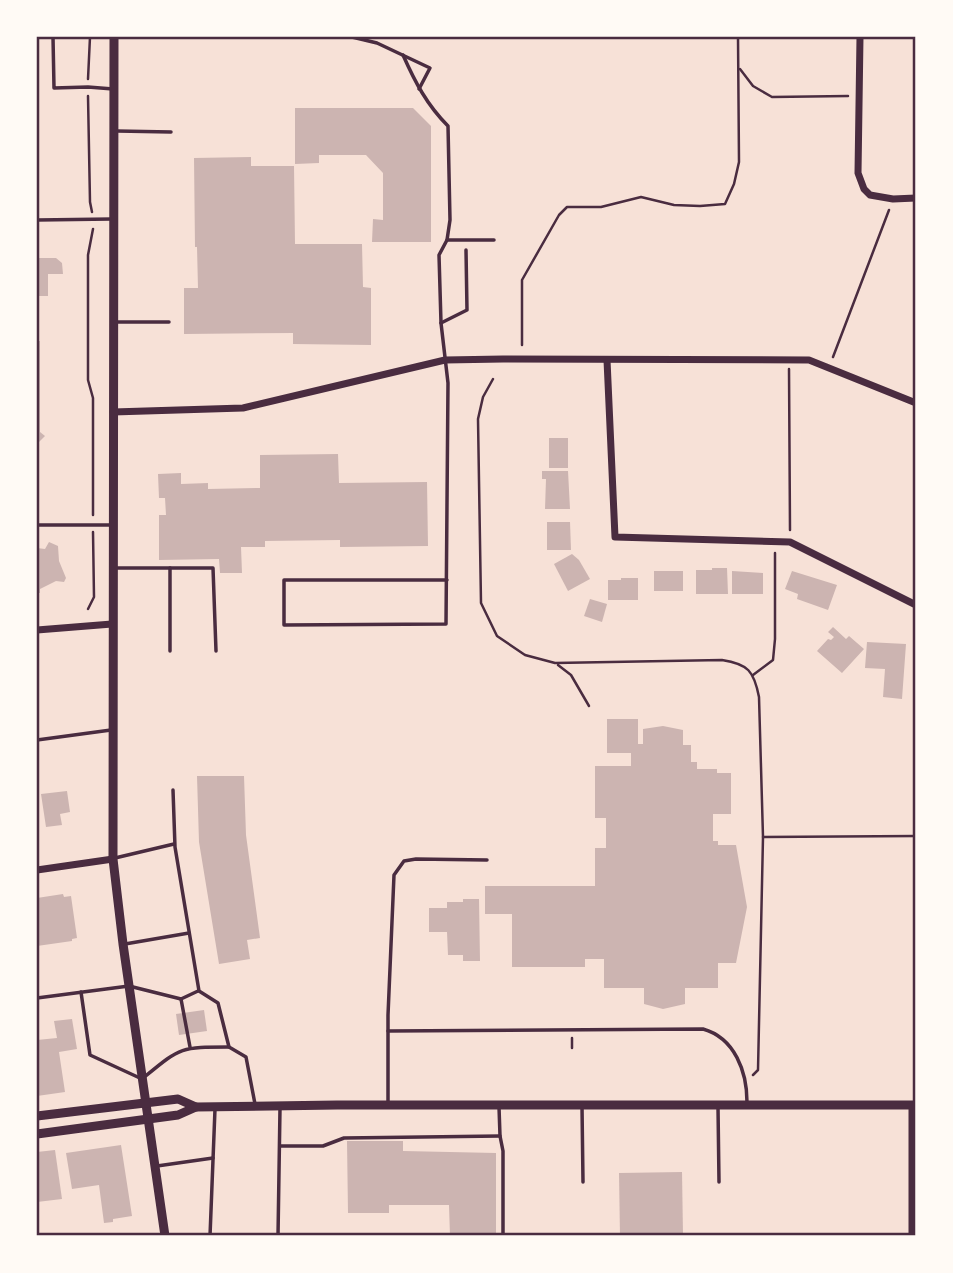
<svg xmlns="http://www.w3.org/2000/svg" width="953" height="1273" font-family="'PT Sans',sans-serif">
<rect width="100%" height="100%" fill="#f7e1d7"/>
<g fill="#ccb4b1">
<polygon points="295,108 413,108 431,126 431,242 372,242 373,219 383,220 383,173 366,155 319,155 319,163 295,164"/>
<polygon points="251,157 251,166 294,166 295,244 362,244 363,287 371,288 371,345 293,344 293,333 184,334 184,288 198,288 197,247 195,247 194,158"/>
<polygon points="37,258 56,258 62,263 63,274 48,274 48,296 37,296"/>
<polygon points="37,341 40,341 40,432 45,436 37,444"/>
<rect x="549" y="438" width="19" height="30"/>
<polygon points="338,454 339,483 427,482 428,546 340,547 340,540 265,541 265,547 241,547 242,573 220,573 219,559 159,560 159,515 166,515 165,498 159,498 158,474 181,473 181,484 208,483 208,489 260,488 260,455"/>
<polygon points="542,471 568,471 570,509 545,509 546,479 542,479"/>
<polygon points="547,522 570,522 571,550 547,550"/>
<polygon points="49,542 58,546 59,561 66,578 64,582 56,581 40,589 40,593 37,593 37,548 45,549"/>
<polygon points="572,554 579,560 590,579 568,591 554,564"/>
<polygon points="712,568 727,568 728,594 696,594 696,570 712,570"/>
<rect x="654" y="571" width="29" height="20"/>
<polygon points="732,571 763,573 763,594 732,594"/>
<polygon points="792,571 837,585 828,610 797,599 798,594 785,589"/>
<polygon points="621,578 638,578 638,600 608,600 608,580 621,580"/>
<polygon points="590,599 607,604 602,622 584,616"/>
<polygon points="833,627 846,639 849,636 864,649 842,673 817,651 828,639 831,640 834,637 828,632"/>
<polygon points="867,642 906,644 902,699 883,697 885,669 865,668"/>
<polygon points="607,719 638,719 638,744 643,744 643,729 663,726 683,730 683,745 691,745 691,762 697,762 697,769 717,769 717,773 731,773 731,814 713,814 713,841 718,841 718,845 736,845 747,907 736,963 718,963 718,988 685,988 685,1004 663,1009 644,1004 644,988 604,988 604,959 585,959 585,967 512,967 512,914 485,914 485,886 595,886 595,848 606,848 606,818 595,818 595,766 631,766 631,753 607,753"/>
<polygon points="197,776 244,776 246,835 260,938 247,940 250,959 219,964 199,842"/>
<polygon points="67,791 70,812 60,814 62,825 46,827 41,794"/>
<polygon points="63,894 64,897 71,896 77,938 72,939 72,941 37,946 37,898"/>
<polygon points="463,899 479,899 480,961 463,961 463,955 448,955 447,932 429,932 429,908 447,908 447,902 463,902"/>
<polygon points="204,1010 207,1031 179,1035 176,1014"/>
<polygon points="72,1019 77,1049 59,1052 65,1092 37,1096 37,1040 57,1038 54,1021"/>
<polygon points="347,1141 403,1141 403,1151 496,1153 496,1236 450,1236 449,1205 389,1205 389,1213 348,1213"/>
<polygon points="121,1145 132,1216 113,1219 113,1222 104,1223 99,1185 72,1189 66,1153"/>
<polygon points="55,1150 62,1199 37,1202 37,1152"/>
<polygon points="682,1172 683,1236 620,1236 619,1173"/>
</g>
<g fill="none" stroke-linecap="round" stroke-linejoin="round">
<g stroke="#4a2c40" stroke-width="2.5">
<polyline points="740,69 753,86 772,97 848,96"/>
<polyline points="88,79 90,37"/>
<polyline points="88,96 90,202 92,212"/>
<polyline points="522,345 522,280 559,215 567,207 601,207 641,197 674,205 700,206 725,204 734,184 739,162 738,37"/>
<polyline points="833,357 889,210"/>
<polyline points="789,369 790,530"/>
<path d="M493 379 483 397 478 419 481 603 497 636 525 655 555 663 722 660C748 664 754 671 759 697L763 837 758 1070 753 1075"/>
<polyline points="93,515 93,398 88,380 88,255 93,229"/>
<polyline points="88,609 94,597 93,532"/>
<polyline points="558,665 571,675 589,706"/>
<polyline points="753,675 773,660 775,639 775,553"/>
<polyline points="763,837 916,836"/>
<polyline points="572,1038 572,1048"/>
</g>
<g stroke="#4a2c40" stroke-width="3.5">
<polyline points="53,37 54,88 88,87 113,89"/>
<polyline points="352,37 377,43 430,68 419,89"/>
<path d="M403 55C415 82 427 105 448 126L450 220 447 240"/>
<polyline points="117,131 171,132"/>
<polyline points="37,220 112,219"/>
<polyline points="115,322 169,322"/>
<polyline points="441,323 467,310 466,250"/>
<polyline points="37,525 112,525"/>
<polyline points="115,568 213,568 216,651"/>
<polyline points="447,580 284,580 284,625 446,624 448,383 441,323 439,255 447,240 494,240"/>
<polyline points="170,651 170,568"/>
<polyline points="37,740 111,730"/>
<polyline points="173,790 175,847 199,991 218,1003 229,1047 246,1057 255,1104"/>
<polyline points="115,858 174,844"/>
<polyline points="125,944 189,933"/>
<path d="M81 992 90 1055 142 1079C181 1047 179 1047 229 1047"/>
<polyline points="37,998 129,986 181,999 198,991"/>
<polyline points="181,999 190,1047"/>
<path d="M388 1031 703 1029C735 1038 747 1072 747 1102"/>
<polyline points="388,1105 388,1015 394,875 404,861 416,859 487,860"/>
<polyline points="582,1106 583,1182"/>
<polyline points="499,1107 500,1136 503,1151 503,1236"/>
<polyline points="718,1107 719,1182"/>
<polyline points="281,1146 323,1146 344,1138 500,1136"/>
<polyline points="157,1166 213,1158"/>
<polyline points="210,1236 215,1109"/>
<polyline points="278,1236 280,1108"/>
</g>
<g stroke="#4a2c40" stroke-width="7">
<polyline points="860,37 858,173 864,189 870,195 893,199 916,198"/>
<polyline points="607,360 615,537 790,542 916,605"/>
<polyline points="113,412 243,408 445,360 503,359 809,360 916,403"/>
<polyline points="37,630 112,624"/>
<polyline points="37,870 113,859"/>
<polyline points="912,1105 912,1236"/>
</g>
<g stroke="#4a2c40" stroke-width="9">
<polyline points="114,37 113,859 123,944 165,1236"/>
<polyline points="37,1116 178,1099 196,1107"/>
<polyline points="37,1134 178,1115 196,1107 337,1105 916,1105"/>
</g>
</g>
<rect width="953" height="1273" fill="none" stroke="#fffaf5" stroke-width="77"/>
<rect x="38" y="38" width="876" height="1196" fill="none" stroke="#4a2c40" stroke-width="2.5"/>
</svg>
